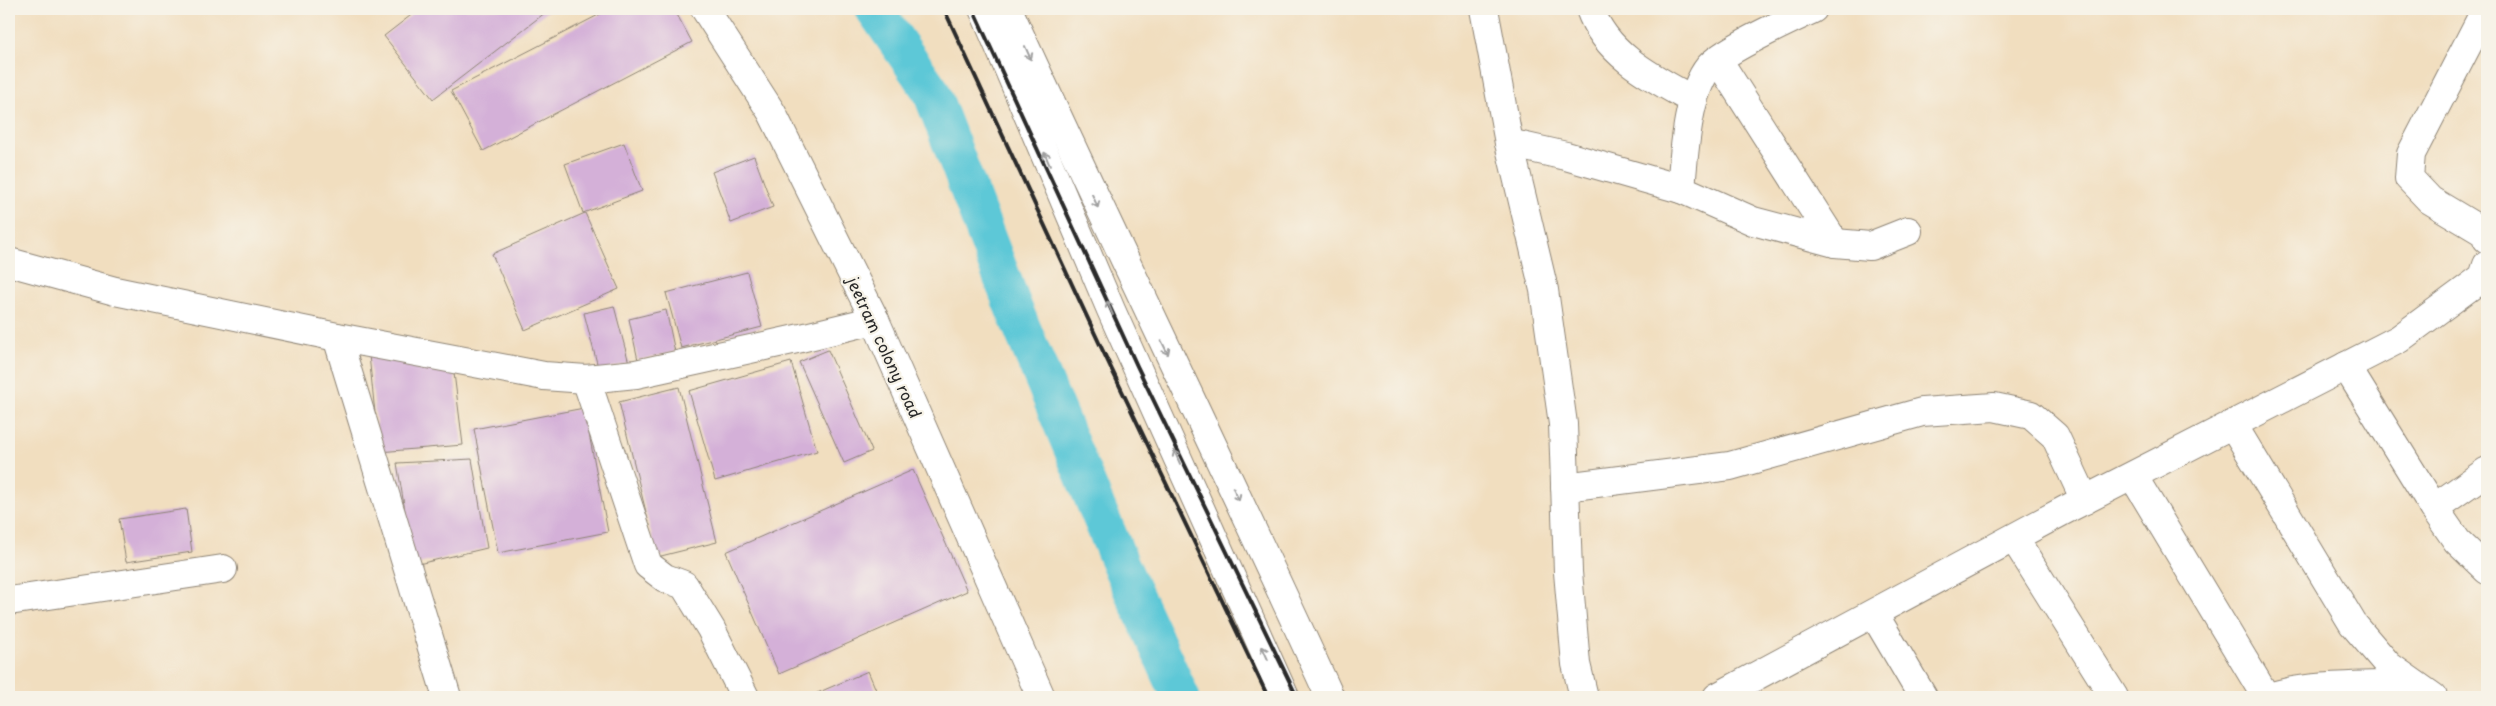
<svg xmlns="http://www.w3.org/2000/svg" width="2496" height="706" font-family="'Playpen Sans',sans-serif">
<rect width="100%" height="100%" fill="#f7f3e8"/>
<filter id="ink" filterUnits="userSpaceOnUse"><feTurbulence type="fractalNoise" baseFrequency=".02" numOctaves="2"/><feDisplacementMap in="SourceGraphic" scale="10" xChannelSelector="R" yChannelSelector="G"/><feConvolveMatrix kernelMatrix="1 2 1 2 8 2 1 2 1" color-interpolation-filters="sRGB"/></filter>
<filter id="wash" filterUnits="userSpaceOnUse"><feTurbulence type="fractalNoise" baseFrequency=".0096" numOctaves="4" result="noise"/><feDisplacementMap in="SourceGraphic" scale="20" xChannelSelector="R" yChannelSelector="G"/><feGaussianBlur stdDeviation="1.12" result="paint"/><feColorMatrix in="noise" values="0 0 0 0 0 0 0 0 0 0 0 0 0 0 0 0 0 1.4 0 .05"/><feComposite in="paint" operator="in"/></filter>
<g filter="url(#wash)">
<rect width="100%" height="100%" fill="#f1debf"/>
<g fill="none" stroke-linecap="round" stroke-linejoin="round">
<polyline stroke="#5dc8d7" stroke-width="38" points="874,9 931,91 1014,309 1122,568 1181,697"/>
</g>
<g id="blocks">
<g fill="#d4b0d8">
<polygon points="419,9 550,9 433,99 384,36"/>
<polygon points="610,9 674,9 692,42 483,151 451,91"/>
<polygon points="624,143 642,191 583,213 565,164"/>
<polygon points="754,156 773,207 731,223 712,172"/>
<polygon points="585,213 619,289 525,330 492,254"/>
<polygon points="747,272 762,327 681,348 666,293"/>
<polygon points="614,306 629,363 599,371 584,313"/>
<polygon points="666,310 675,352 638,360 629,319"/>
<polygon points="828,350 872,451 844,463 799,362"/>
<polygon points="369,355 453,365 463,445 379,452"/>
<polygon points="791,362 817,451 715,481 689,391"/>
<polygon points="679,387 717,542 657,557 619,402"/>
<polygon points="584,408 608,532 498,553 474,429"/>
<polygon points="472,459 487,548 414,565 397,463"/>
<polygon points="913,470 967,591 779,674 726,552"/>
<polygon points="186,509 192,552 126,562 119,519"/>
<polygon points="868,671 879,697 808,697"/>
</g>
</g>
</g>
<g filter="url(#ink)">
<use href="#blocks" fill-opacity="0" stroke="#8e8475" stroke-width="1"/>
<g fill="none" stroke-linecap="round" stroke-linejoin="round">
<defs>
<g id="minor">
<polyline points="705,9 772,113 875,320 1041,697"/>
<polyline points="983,9 1111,310 1285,697"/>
<path d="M1008 9C1113 239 1225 467 1330 697"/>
<polyline points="1484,9 1509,143 1544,290 1563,424 1568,572 1576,664 1584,697"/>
<path d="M1590 9C1606 55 1653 78 1693 100"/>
<polyline points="2486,9 2411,154 2409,178 2430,200 2485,233 2487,239"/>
<polyline points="1718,60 1835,243"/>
<polyline points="1509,143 1566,156 1681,189 1753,221 1835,243 1870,246 1908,231"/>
<path d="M1681 189C1684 155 1687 94 1709 67 1725 49 1789 21 1813 9"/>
<polyline points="9,262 115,291 337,337 544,376 586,379 636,374 801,338 875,320"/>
<polyline points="337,337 447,697"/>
<polyline points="2346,366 2434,508 2457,541 2487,570"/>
<polyline points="586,379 648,565 665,578 684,585 711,629 745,697"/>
<polyline points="2233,425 2353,624 2389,666 2433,697"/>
<polyline points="2133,476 2266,697"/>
<polyline points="1565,487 1730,466 1922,412 1994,407 2031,415 2055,436 2085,500"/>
<polyline points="2434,508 2487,471"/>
<polyline points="2014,538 2114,697"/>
<polyline points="9,601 223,569"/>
<polyline points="1874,614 1923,697"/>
<polyline points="1717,697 2065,510 2399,339 2483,277 2487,265"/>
<path d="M2270 697C2306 684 2373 686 2413 684"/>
</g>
</defs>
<use href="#minor" stroke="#8e8475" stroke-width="30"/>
<use href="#minor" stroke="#fff" stroke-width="28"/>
<g stroke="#2b2b2b" stroke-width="4">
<polyline points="944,9 1102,349 1268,697"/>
<polyline points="973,9 1137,366 1297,697"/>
</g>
</g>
<defs><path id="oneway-shaft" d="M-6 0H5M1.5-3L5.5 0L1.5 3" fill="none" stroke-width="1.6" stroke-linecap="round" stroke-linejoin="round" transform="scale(1.25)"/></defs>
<g stroke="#a0a0a0">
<use href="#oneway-shaft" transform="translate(1028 53) rotate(66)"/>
<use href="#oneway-shaft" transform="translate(1047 159) rotate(-113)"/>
<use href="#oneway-shaft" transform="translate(1095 201) rotate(66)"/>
<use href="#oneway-shaft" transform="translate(1110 308) rotate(-113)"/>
<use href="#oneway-shaft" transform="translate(1165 348) rotate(64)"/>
<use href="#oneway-shaft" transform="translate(1177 457) rotate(-114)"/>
<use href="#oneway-shaft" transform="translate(1236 494) rotate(64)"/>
<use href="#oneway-shaft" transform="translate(1265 653) rotate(-114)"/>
</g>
</g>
<g text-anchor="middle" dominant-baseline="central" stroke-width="4.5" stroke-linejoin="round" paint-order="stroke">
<g font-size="16" fill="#2b2b2b" stroke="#f7f3e8">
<text transform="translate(885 347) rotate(65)">jeetram colony road</text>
</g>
</g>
<rect width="2496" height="706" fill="none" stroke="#f7f3e8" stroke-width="30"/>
</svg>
